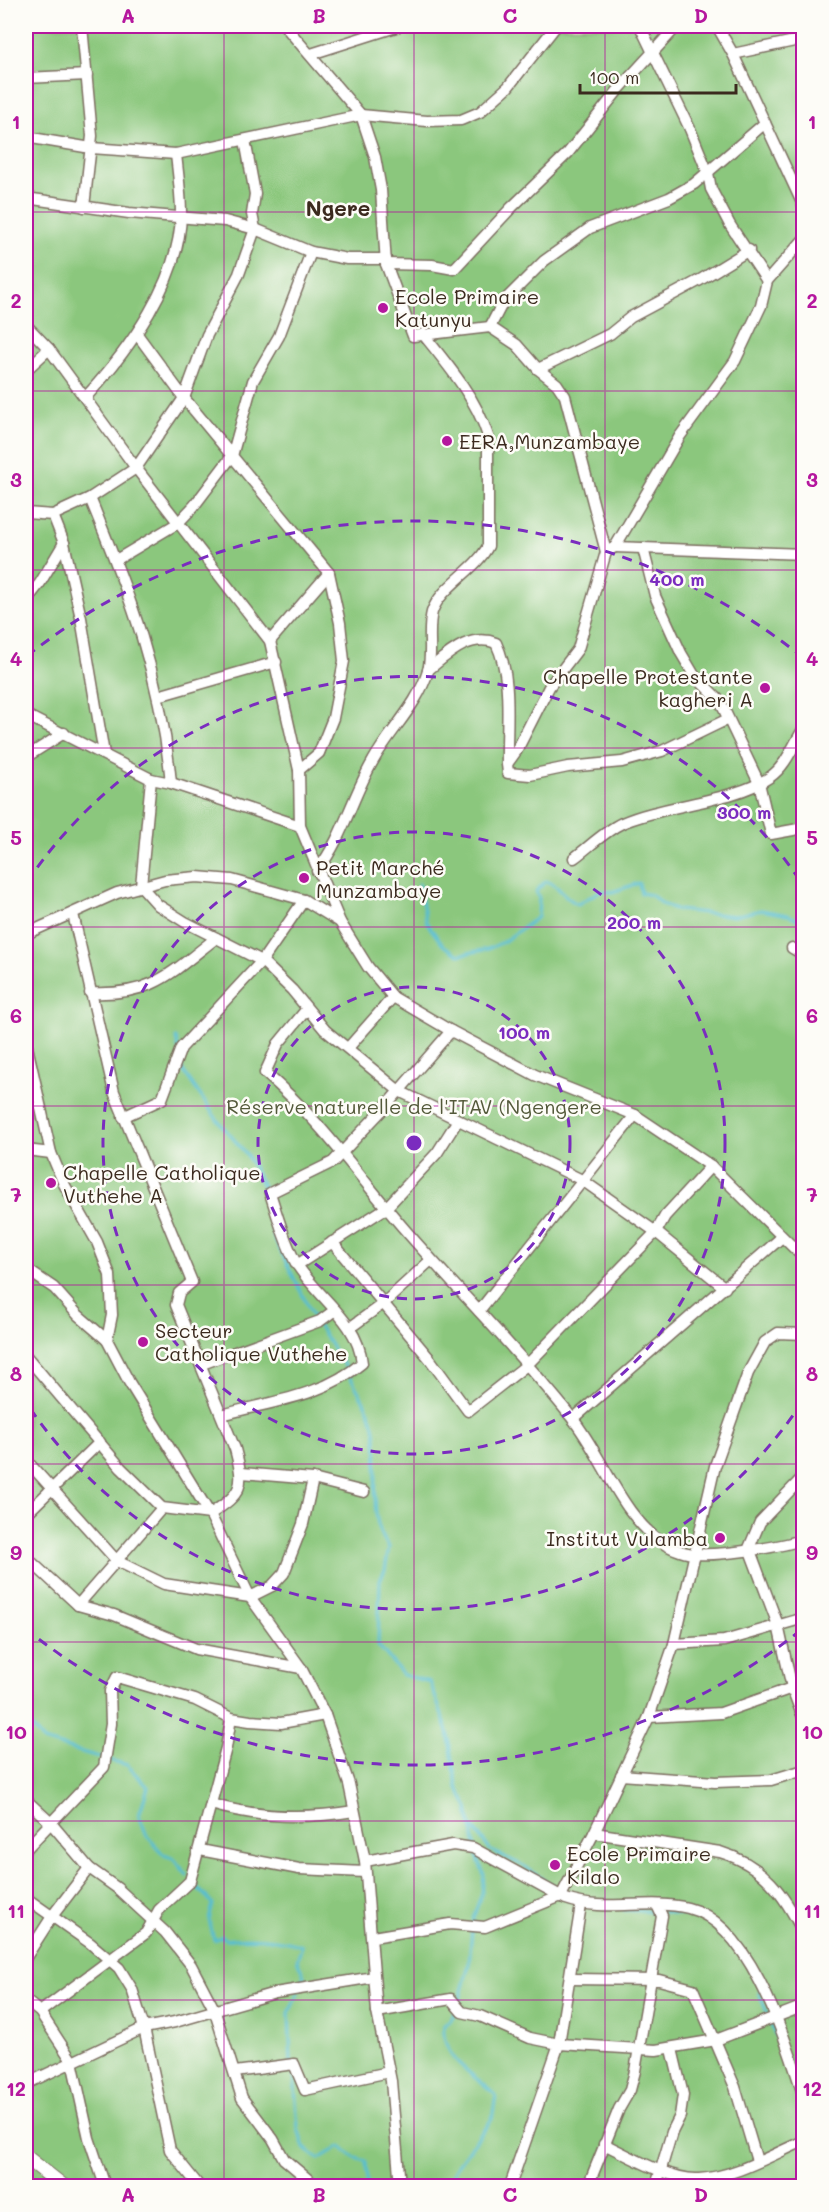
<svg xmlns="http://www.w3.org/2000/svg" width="829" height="2212" font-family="Mali,sans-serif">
<rect width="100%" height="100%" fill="#fdfcf7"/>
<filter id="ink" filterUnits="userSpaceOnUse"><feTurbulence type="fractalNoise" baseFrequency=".0167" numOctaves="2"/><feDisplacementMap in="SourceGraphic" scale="12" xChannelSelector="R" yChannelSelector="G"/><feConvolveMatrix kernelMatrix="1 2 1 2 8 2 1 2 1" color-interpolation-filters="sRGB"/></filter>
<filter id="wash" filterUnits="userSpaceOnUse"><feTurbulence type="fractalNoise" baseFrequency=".008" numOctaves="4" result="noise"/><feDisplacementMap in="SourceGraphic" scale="24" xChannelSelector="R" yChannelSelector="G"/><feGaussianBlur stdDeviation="1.35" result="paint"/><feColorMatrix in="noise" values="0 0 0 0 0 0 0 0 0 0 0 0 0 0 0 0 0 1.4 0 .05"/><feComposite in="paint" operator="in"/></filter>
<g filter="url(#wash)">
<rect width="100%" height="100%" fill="#f8eddd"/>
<rect fill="#8bc77d" stroke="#63784e" stroke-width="1.5" x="26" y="26" width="777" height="2160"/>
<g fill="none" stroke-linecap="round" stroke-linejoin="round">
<g stroke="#55bdd2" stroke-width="3">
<path d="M419 884 426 922 443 945 459 955 488 949 503 942 538 917 539 898 536 891 546 881C561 886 563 898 578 904L600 891 612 892 639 883 641 893 651 895 664 905 678 910 734 916 761 910 788 915 804 922"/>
<polyline points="176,1038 178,1048"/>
<polyline points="180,1061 182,1069 216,1118 247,1155 266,1192"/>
<polyline points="268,1201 274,1238 315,1320"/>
<polyline points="318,1325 347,1370"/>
<path d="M350 1376C359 1393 372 1412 375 1431 382 1470 364 1515 389 1547L385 1570 380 1580 378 1645 403 1675 430 1682 448 1732 457 1786 468 1808 475 1846"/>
<polyline points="26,1727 31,1726 43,1741 127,1765 148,1787 139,1815 147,1836 164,1855 173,1858 187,1875"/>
<polyline points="473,1827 490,1850 524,1866 558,1890"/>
<path d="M193 1883 213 1904 209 1920 214 1940 222 1936 226 1940C244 1936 285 1939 302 1946L297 1960 304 1976 301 1985"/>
<polyline points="624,1910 657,1912"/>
<polyline points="663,1912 695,1916"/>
<polyline points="759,1992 768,2016"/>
<polyline points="459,2003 469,1964 473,1918 482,1893 484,1875 476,1853"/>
<polyline points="770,2023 788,2063"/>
<polyline points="291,2063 289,2013 298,1993"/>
<polyline points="294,2075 298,2128 304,2148 319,2159 340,2146 355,2158 366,2161 367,2186"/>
<polyline points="794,2083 804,2119"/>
<path d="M446 2186 459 2163 492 2119 496 2095C474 2074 440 2059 444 2025L450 2021 457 2009"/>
</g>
</g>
</g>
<g filter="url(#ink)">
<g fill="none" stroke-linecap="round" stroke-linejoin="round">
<defs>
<g id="minor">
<polyline points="82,26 92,136 84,207"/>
<path d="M285 26 361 115 375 157 381 190 386 264 413 336 490 327 517 345 538 369 557 384 565 396 606 552 578 649 549 687 517 750 507 764C506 726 513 678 496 643 470 632 447 655 428 670"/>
<polyline points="640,26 690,129 708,173 711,189 730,225 767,281"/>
<polyline points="717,26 733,54 804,207"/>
<polyline points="794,26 802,39"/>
<polyline points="311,54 399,26"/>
<polyline points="733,54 804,39"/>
<polyline points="26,78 87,75"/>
<polyline points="26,137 91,148 176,154 361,115 427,121 461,120 480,112 508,87 556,26"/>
<polyline points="26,198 129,213 225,221 255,229 311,252 347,259 386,259"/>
<polyline points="386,264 432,265 454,269 512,207 568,153 619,89 677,26"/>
<polyline points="26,325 49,349 136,468 270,641 299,770 300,826 340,922 368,967 393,997 451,1031 535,1075 635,1115 711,1166 804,1258"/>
<polyline points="490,327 503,302 544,261 590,228 669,198 694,184 765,123"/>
<polyline points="137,334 184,398 329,573 340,623 344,661 333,718 319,753 299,770"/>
<polyline points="538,369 610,334 631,317 700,280 749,250"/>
<polyline points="26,370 49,349"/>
<path d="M85 398C128 351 180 281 181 214 181 194 178 174 176 154"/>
<path d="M90 498C130 595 161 676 171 783"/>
<polyline points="26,513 53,515 90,498 136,468 184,398 207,335 239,274 255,229 252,214 255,194 245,140"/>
<polyline points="53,515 64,543 81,618 104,754"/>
<polyline points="615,547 804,554"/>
<polyline points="643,548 655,596 681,653 694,675 720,701 759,783 771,834 804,828"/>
<polyline points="606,552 615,547 680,436 735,361 761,306 767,281 804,239"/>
<polyline points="116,560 178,523 194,506 232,456 253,381 279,336 311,252"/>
<polyline points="26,601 40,583 64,543"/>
<polyline points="270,641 329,573"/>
<polyline points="158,696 276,662"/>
<polyline points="26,715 151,779 171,783 300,826"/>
<polyline points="26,757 64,733"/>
<polyline points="507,764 508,773 530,775 568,767 622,762 662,751 728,719"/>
<polyline points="151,779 141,886 158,905 185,922 262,961 292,990 325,1030 399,1091 582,1180 656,1232 725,1288"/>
<path d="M574 858C589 847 605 831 622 823 665 804 734 802 770 777 787 765 793 745 804 728"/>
<path d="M317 871C343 838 352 797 373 761 390 730 418 705 428 671 433 652 427 631 432 612 440 587 476 570 488 546V436C476 398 448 365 423 334"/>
<polyline points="26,934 117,893 165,880 197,877 232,880 304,900 340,922"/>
<polyline points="792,948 804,955"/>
<path d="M90 993C152 996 170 974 216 938"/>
<path d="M306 1010 278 1044 265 1073C320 1119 359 1177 406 1231 461 1294 520 1352 572 1418 603 1456 622 1519 666 1545 673 1549 687 1554 696 1554 718 1556 783 1547 804 1539"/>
<polyline points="26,1042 51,1153 64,1184 97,1242 110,1275 112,1315 107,1340 129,1382 210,1514 250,1597 301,1668 325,1715 349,1784 365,1861 377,2012 391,2081 400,2186"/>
<polyline points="348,1048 393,997"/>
<polyline points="123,1117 162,1099 181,1048 262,961 304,900"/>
<polyline points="26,1150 51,1153"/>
<polyline points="332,1242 429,1358 468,1411 528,1364 656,1232 665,1216 711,1166"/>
<polyline points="297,1265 386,1208 437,1153 458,1120"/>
<polyline points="26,1269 54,1288 78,1315 107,1340"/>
<polyline points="479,1311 635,1115"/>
<polyline points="351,1327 384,1303 431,1260"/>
<path d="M26 1356 121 1468 162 1508 210 1514C243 1493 245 1486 235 1449L176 1305 179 1293 192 1282 114 1092 73 914"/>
<polyline points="202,1364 320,1321 335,1310"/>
<path d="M222 1415C272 1401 322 1397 362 1363 358 1320 317 1298 296 1263 284 1241 278 1217 270 1193L333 1162 385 1107 451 1031"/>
<polyline points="573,1419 782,1237"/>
<polyline points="26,1460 117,1561 164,1584 250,1597 272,1586 284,1573 303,1524 313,1479"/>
<polyline points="242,1473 313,1479 364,1492"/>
<polyline points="804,1476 760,1522 749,1548 778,1625 792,1688 804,1720"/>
<polyline points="26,1514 100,1442"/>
<polyline points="26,1557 78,1605 114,1615 196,1649 301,1668"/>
<polyline points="78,1605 162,1508"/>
<polyline points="674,1644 724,1641 804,1618"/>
<polyline points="649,1717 721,1713 792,1688"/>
<polyline points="621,1775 715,1782 771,1780 804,1770"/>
<polyline points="26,1800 50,1822 89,1868 117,1888 165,1932 191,1965 214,2009 242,2098 273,2139 284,2159 316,2186"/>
<path d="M211 1804C258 1818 306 1819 354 1811"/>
<path d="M594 1833 720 1852C764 1865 784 1894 804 1934"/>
<polyline points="26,1849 104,1767 111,1724 110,1691 117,1677 195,1700 231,1718 250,1721 281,1723 325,1715"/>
<polyline points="200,1850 299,1869 365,1872"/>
<path d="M365 1861 453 1845 473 1848 566 1899C605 1913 648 1898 688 1908 751 1923 786 2042 804 2097"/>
<polyline points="26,1898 90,1943 119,1968 132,1989 144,2028 170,2150 199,2186"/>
<polyline points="373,1937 450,1924 485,1927 561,1896 594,1833 649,1717 674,1644 715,1466 748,1373 765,1342 778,1333 804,1334"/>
<polyline points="26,1957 53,1915 89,1868"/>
<polyline points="570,1979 659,1980 693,1989 735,2087 757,2161"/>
<polyline points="26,2001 40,2012 72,2061 89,2138 105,2186"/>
<polyline points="40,2012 146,1933 159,1910 190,1881 226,1748 231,1718"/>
<polyline points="377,2012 451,1999 462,2012 480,2016 530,2038 559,2044 656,2050 716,2040 804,2006"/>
<polyline points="235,2072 294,2064 305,2090 389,2072"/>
<polyline points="26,2084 144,2028 175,2022 275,1993 374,1977"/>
<path d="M604 2144C629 2156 672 2181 699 2179 735 2177 771 2155 804 2141"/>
<polyline points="510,2186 559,2044 581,1905"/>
<polyline points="588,2186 619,2109 630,2090 635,2071 662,1916 657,1905"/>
<polyline points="656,2186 672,2132 680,2116 683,2095 672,2049"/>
</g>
<polyline id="tertiary" points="26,2157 63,2186"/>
</defs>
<use href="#minor" stroke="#7d6e61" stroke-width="13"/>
<use href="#tertiary" stroke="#7d6e61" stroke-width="16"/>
<use href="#minor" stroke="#fff" stroke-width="10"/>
<use href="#tertiary" stroke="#fff" stroke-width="14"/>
</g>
</g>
<path fill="none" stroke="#b5179e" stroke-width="1.5" stroke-opacity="0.55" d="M224 26V2186M414 26V2186M605 26V2186M26 212H804M26 391H804M26 570H804M26 748H804M26 927H804M26 1106H804M26 1285H804M26 1464H804M26 1642H804M26 1821H804M26 2000H804"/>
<g fill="none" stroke="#7b2cbf" stroke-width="3" stroke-dasharray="10 8">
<circle cx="414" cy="1143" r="156"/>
<circle cx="414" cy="1143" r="311"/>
<path d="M803 1401A467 467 0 0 1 27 1404M27 882A467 467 0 0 1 803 885"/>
<path d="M801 1630A622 622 0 0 1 27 1630M27 656A622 622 0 0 1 801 656"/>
</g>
<g fill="#b5179e" stroke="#fdfcf7" stroke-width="2">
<circle cx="383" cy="308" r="6"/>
<circle cx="447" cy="441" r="6"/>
<circle cx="765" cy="688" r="6"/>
<circle cx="304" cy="878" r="6"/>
<circle cx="51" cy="1183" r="6"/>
<circle cx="143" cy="1342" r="6"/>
<circle cx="720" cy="1538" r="6"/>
<circle cx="555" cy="1865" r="6"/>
</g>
<g text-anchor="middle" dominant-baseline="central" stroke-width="5" stroke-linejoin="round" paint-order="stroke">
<g font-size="20" fill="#3b2a1e" stroke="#fdfcf7" text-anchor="start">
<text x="395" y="296">Ecole Primaire<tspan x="395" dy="23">Katunyu</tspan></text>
<text x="459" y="441">EERA,Munzambaye</text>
<text x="753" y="676" text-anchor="end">Chapelle Protestante<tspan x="753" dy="23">kagheri A</tspan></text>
<text x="316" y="867">Petit Marché<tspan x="316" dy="23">Munzambaye</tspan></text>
<text x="63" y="1172">Chapelle Catholique<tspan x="63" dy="23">Vuthehe A</tspan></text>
<text x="155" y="1330">Secteur<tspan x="155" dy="23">Catholique Vuthehe</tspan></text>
<text x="708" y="1538" text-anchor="end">Institut Vulamba</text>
<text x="567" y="1853">Ecole Primaire<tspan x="567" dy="23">Kilalo</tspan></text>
</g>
<g font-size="20" fill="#53593a" stroke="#fdfcf7">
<text x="414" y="1106">Réserve naturelle de l'ITAV (Ngengere</text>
</g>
<g font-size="21" font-weight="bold" fill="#3b2a1e" stroke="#fdfcf7">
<text x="338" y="207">Ngere</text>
</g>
</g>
<circle cx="414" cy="1143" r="9" fill="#7b2cbf" stroke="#fdfcf7" stroke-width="3"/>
<g font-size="18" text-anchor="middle" font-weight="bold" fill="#7b2cbf" stroke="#fdfcf7" stroke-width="5" stroke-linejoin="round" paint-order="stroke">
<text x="677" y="586">400 m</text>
<text x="744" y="819">300 m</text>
<text x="634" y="929">200 m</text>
<text x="524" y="1039">100 m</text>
</g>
<rect width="829" height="2212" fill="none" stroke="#fdfcf7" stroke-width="66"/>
<path d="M580 84v9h156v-9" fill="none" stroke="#3b2a1e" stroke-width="3"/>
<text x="589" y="84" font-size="18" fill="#3b2a1e" stroke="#fdfcf7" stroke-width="4.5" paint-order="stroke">100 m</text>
<rect x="33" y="33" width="763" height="2146" fill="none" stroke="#b5179e" stroke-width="2"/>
<g font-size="20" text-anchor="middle" font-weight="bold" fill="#b5179e">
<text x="128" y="23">A</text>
<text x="319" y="23">B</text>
<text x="510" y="23">C</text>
<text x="701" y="23">D</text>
<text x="16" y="129">1</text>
<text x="812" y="129">1</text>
<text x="16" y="308">2</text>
<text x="812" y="308">2</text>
<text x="16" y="487">3</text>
<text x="812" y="487">3</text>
<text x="16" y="666">4</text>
<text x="812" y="666">4</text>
<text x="16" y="845">5</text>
<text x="812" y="845">5</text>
<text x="16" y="1023">6</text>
<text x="812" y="1023">6</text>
<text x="16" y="1202">7</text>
<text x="812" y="1202">7</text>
<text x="16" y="1381">8</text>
<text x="812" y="1381">8</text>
<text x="16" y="1560">9</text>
<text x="812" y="1560">9</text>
<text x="16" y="1739">10</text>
<text x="812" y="1739">10</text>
<text x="16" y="1918">11</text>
<text x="812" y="1918">11</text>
<text x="16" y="2096">12</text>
<text x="812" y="2096">12</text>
<text x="128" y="2202">A</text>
<text x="319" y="2202">B</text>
<text x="510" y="2202">C</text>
<text x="701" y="2202">D</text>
</g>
</svg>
